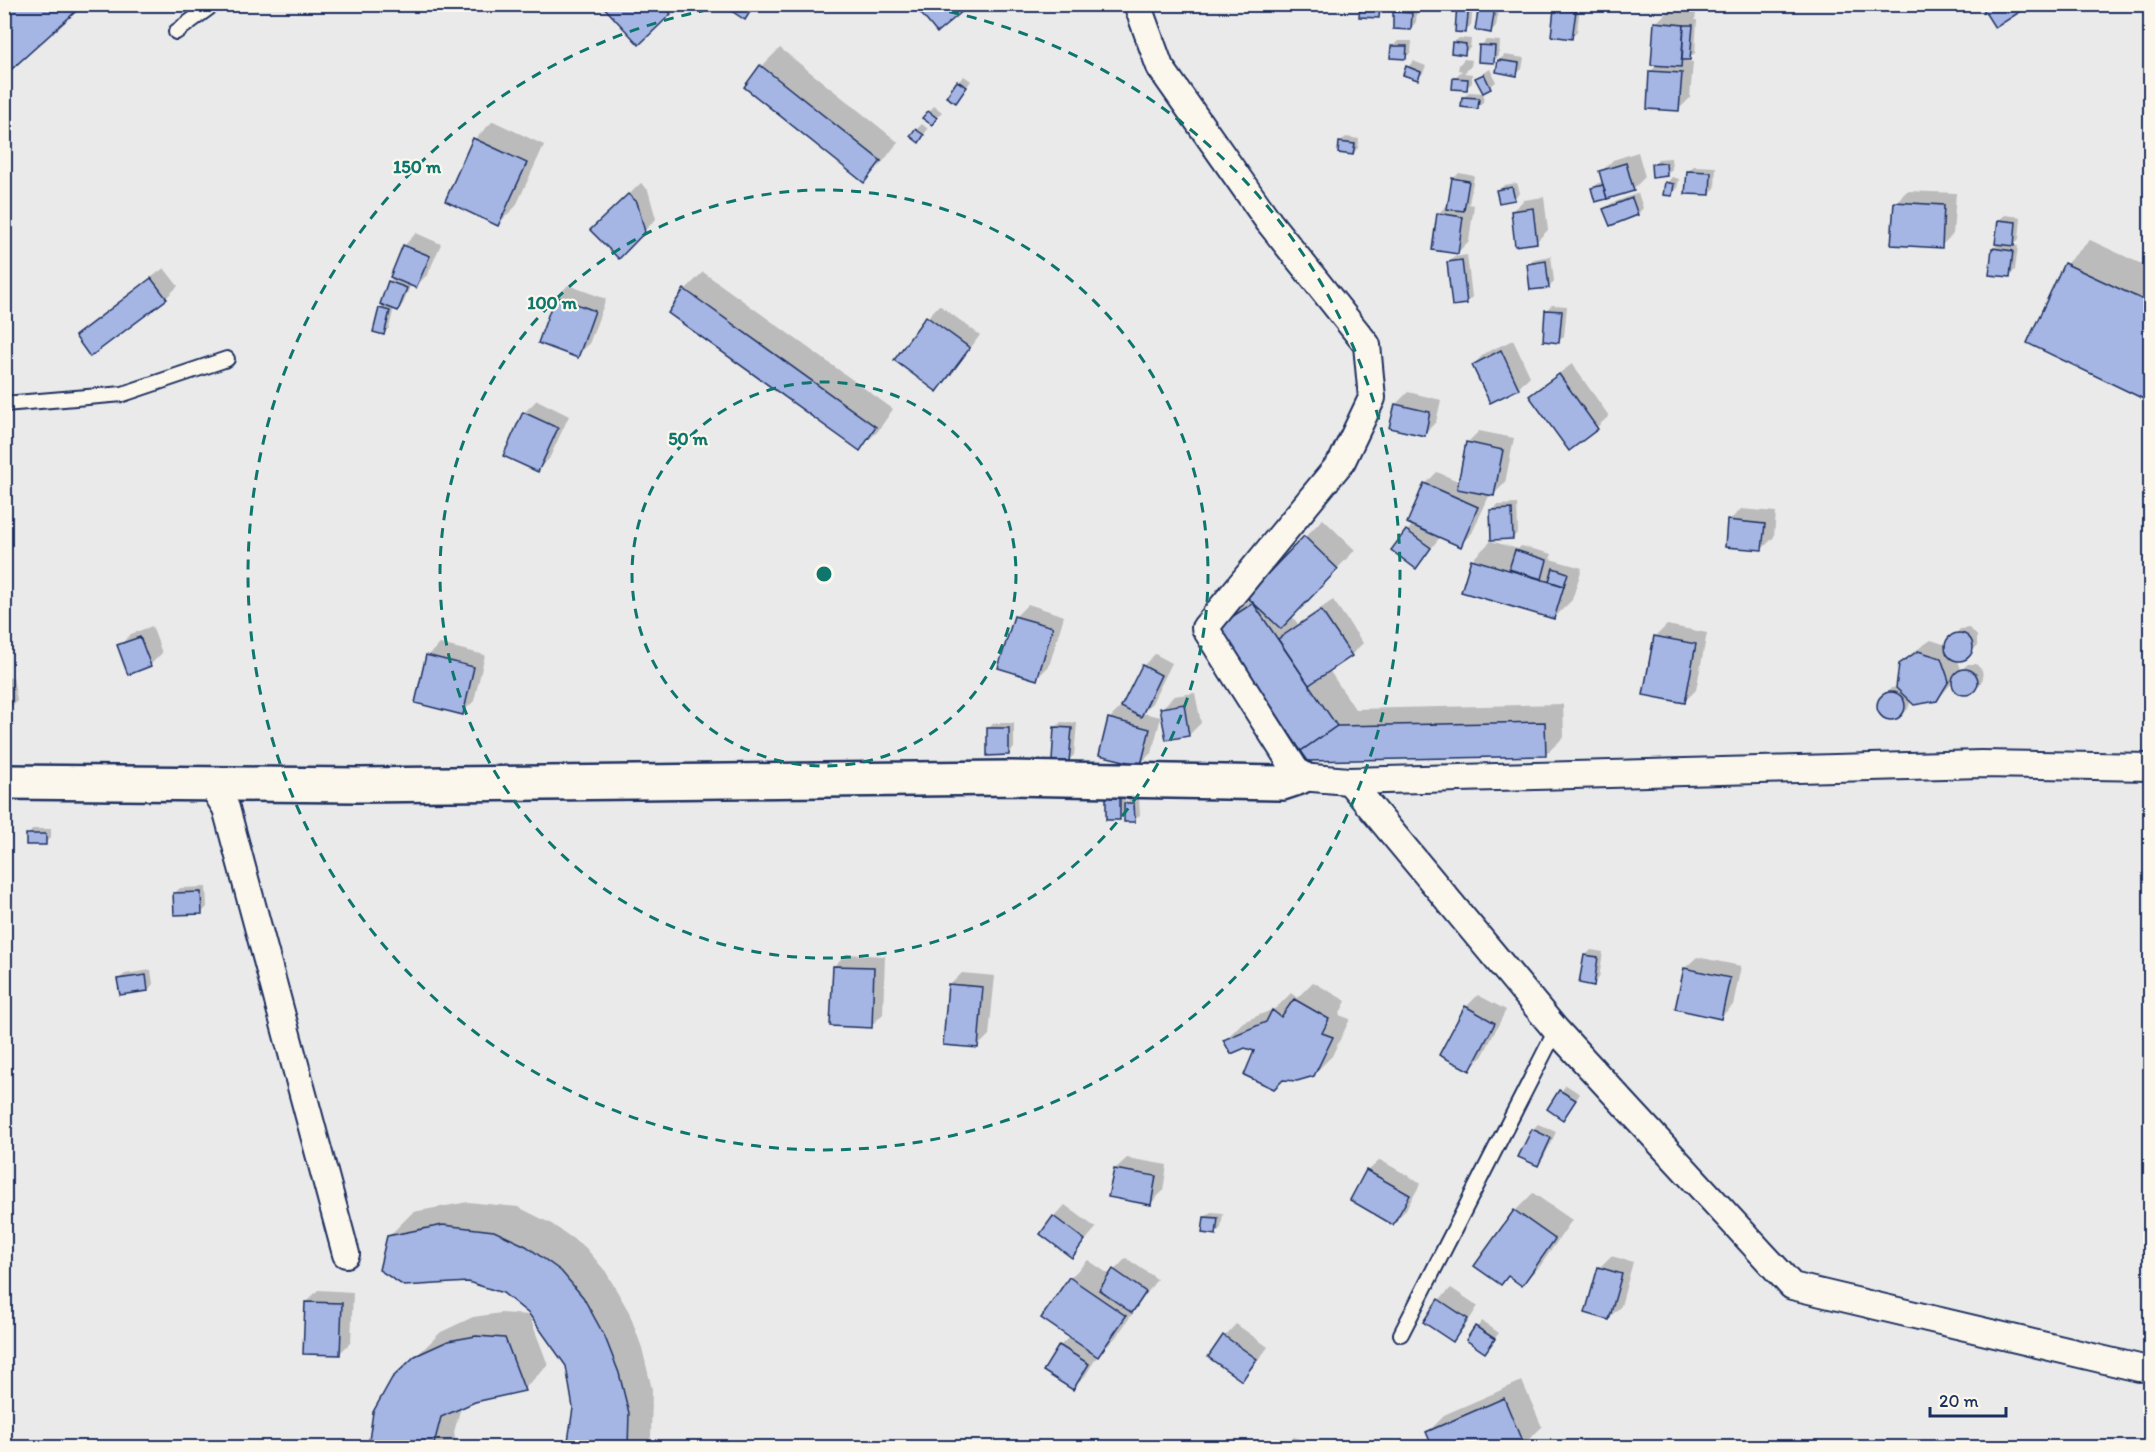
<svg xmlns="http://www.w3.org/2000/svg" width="2155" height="1452" font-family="Itim,sans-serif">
<rect width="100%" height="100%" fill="#eaeaeb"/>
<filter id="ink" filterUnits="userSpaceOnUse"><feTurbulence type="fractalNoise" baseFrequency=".0167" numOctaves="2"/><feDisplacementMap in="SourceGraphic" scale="12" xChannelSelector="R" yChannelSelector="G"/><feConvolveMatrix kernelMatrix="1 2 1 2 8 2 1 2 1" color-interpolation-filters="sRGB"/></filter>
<g filter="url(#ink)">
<g fill="#0003">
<polygon points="603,4 679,4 639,43"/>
<polygon points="723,4 758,4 745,18"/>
<polygon points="1362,4 1385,4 1384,11 1379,16"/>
<polygon points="1459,4 1473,4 1471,25 1465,31"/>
<polygon points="1482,4 1483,7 1499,9 1496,26 1490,32"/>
<polygon points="1561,4 1580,6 1577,31 1572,37 1556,10"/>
<polygon points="1400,7 1417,8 1416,22 1411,28 1395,13"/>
<polygon points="1668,11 1696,13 1695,20 1697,20 1695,53 1685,61 1693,62 1690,98 1678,110 1651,71 1658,64 1656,23"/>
<polygon points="1459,38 1471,39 1470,48 1464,53 1453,43"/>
<polygon points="1486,40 1500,41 1499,56 1493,61 1481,46"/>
<polygon points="1398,41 1412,41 1411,52 1406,57 1393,46"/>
<polygon points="780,48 898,142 882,163 864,181 746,86 762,66"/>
<polygon points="1505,55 1524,58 1522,69 1516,74 1499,60"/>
<polygon points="1464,59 1472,60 1471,66 1464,73 1472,74 1472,83 1466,88 1454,78 1462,71 1458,70 1459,65"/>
<polygon points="1413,61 1426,66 1423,73 1417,79 1405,74 1408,67"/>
<polygon points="1490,69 1496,82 1484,91 1477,78"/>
<polygon points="964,76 971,81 956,101 958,82"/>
<polygon points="1469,92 1484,93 1483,102 1477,107 1464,97"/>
<polygon points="934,106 942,112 931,123 929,112"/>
<polygon points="493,121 544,145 516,206 498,224 475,139"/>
<polygon points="922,124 928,129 919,141 916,130"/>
<polygon points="1346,137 1359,139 1358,148 1352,154 1340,143"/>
<polygon points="1638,152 1645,177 1633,189 1593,189 1598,183 1604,182 1601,172 1613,160"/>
<polygon points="1671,158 1672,169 1666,175 1653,165 1658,159"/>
<polygon points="1694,166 1716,167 1715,188 1709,194 1688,171"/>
<polygon points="1459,173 1474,176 1469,204 1474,205 1469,241 1457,253 1439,213 1450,202 1453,179"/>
<polygon points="1672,177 1679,179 1677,189 1671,195 1667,183"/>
<polygon points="641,183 648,190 656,219 619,257 592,230"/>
<polygon points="1517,183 1520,193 1514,198 1498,191 1504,185"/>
<polygon points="1907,191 1956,193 1953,234 1941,246 1895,203"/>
<polygon points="1638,193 1643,208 1638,214 1611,224 1605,209 1610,204"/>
<polygon points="1544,197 1548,230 1536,242 1512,211 1524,200"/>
<polygon points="2005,215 2021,217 2019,239 2013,245 2018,246 2015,270 2010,275 1993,249 1999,243 1999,220"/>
<polygon points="416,233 441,244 428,274 416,286 411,284 403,304 398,309 394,308 389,328 384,333 380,309 385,304 381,303 390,281 394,277 392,276 405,245"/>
<polygon points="2090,240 2150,268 2150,400 2029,343 2066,264"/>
<polygon points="1467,255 1472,297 1466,303 1448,262 1454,257"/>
<polygon points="1551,256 1554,281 1549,287 1528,264 1534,259"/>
<polygon points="164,268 178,286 166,298 77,336 88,325"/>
<polygon points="703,272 893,409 878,431 859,449 685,290"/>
<polygon points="568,285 606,299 589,344 577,356 557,297"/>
<polygon points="939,305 980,335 949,378 937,390 896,359 928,317"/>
<polygon points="1552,305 1567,306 1564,336 1559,341 1546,310"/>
<polygon points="1513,340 1530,376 1518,388 1473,365 1485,353"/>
<polygon points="1572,364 1609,416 1597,427 1569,449 1531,397 1543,385"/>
<polygon points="1408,392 1441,400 1436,422 1424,434 1396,404"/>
<polygon points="537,400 569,416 549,459 537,470 505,455 525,412"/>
<polygon points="1479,431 1514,438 1505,483 1493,495 1490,494 1472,533 1460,545 1441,536 1416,567 1393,549 1413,524 1425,484 1437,472 1460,482 1467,443"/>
<polygon points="1517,504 1518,532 1513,538 1491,511 1497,505"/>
<polygon points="1741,509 1776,512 1774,537 1762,549 1729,521"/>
<polygon points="1323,519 1355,550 1292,616 1298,624 1333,600 1363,643 1351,655 1329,670 1355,709 1563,704 1564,737 1545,755 1309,760 1220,626 1238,608 1252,599 1305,537"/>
<polygon points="1491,541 1518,549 1521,546 1552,554 1550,559 1582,568 1572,600 1554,618 1463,591 1473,559"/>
<polygon points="1028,604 1064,616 1049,666 1037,678 1000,667 1016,616"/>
<polygon points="1667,625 1707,633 1696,690 1684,702 1655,637"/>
<polygon points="152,626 162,653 150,665 119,646 131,634"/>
<polygon points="1970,628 1977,636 1977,646 1964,660 1958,660 1961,670 1968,664 1976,664 1982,670 1983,678 1979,686 1973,692 1965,695 1957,692 1952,683 1937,700 1911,700 1908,709 1902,715 1894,719 1885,718 1879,711 1879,702 1891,688 1898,687 1900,665 1912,653 1931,640 1946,645 1960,629"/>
<polygon points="440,644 485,655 474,701 462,713 428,656"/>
<polygon points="1155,654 1172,663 1152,703 1143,713 1161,717 1152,752 1140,764 1109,719 1121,707 1143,666"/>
<polygon points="13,677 17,701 4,713 4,679"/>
<polygon points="1195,693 1201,723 1189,735 1162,708 1174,696"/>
<polygon points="1061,722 1077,723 1074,755 1069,760 1056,727"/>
<polygon points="994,723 1014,723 1014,748 1008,754 988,729"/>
<polygon points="1113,792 1125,792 1125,804 1131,799 1139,798 1140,815 1134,820 1125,813 1119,819 1108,798"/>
<polygon points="33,829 51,829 51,837 45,843 28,835"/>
<polygon points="206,887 207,907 201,913 174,894 180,888"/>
<polygon points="1591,950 1603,952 1599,978 1593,984 1586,955"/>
<polygon points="846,954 885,956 883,1014 871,1026 834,966"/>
<polygon points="1697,957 1741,966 1733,1005 1721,1017 1685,968"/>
<polygon points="151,970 153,984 148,990 119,979 125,974"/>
<polygon points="962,973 995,976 989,1035 977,1047 950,985"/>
<polygon points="1313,982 1346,1001 1339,1015 1350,1019 1332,1056 1313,1075 1256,1050 1225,1040 1243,1022 1276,1008 1291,993 1297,998"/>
<polygon points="1478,995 1506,1010 1482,1057 1470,1069 1466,1007"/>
<polygon points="1566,1085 1580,1094 1563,1118 1549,1108"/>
<polygon points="1538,1124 1556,1132 1543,1159 1537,1165 1533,1129"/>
<polygon points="1127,1158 1167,1165 1163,1191 1151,1203 1115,1169"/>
<polygon points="1380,1160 1421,1183 1405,1211 1393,1223 1368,1171"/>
<polygon points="1533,1193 1572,1220 1540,1266 1522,1284 1509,1275 1501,1283 1515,1211"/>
<polygon points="468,1202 518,1207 550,1223 585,1247 606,1272 629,1312 642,1348 652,1389 651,1437 644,1448 569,1448 574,1408 567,1366 532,1315 504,1292 389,1236 413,1212"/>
<polygon points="1065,1205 1096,1228 1072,1256 1054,1217"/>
<polygon points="1211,1212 1223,1213 1221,1228 1215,1233 1205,1217"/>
<polygon points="1611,1256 1633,1262 1621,1306 1609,1318 1599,1268"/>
<polygon points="1126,1258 1157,1279 1116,1337 1098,1355 1085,1376 1073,1388 1060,1346 1070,1336 1070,1278 1088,1260 1110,1275"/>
<polygon points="1451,1288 1478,1306 1464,1328 1453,1340 1439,1300"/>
<polygon points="318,1290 353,1292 351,1342 339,1354 306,1302"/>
<polygon points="501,1313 529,1315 548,1365 524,1389 475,1401 461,1407 454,1432 456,1448 370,1448 393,1379 441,1332 473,1317"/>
<polygon points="1482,1321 1499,1333 1485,1351 1468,1339"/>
<polygon points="1236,1324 1268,1347 1253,1367 1242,1379 1210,1356 1225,1336"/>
<polygon points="1522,1381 1542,1427 1523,1445 1518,1448 1435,1448 1428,1432 1446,1414"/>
<polygon points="1294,1437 1323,1447 1322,1448 1284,1448"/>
</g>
<g fill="#a5b6e5" stroke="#1b2f5e" stroke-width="1.5">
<polygon points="4,4 84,4 4,76"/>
<polygon points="601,4 662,4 671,14 639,45"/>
<polygon points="721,4 755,4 745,20"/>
<polygon points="913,4 971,4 937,33"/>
<polygon points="1360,4 1380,4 1379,18 1359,17"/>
<polygon points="1457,4 1469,6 1466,33 1455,32"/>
<polygon points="1991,4 2032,4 1995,28 1983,9"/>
<polygon points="1479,5 1495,7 1491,33 1475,30"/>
<polygon points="1554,9 1576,11 1572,39 1551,36"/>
<polygon points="1393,12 1412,13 1411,30 1393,29"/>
<polygon points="1654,22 1684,25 1681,67 1651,65"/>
<polygon points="1684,25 1693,25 1690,60 1682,60"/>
<polygon points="1452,42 1466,44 1465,55 1451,53"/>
<polygon points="1479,45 1495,46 1494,63 1478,62"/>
<polygon points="1391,46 1407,46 1406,59 1390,58"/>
<polygon points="1498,60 1519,63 1517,76 1496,72"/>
<polygon points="760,65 881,161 864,183 744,87"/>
<polygon points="1406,66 1421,72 1418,80 1403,75"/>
<polygon points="1649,71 1682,73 1679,111 1647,109"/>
<polygon points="1484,74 1491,89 1483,93 1475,78"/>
<polygon points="1453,78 1468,79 1467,90 1452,89"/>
<polygon points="957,81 967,87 956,103 946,97"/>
<polygon points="1462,97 1479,98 1478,109 1461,107"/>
<polygon points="928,111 937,118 932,125 922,118"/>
<polygon points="915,129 924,135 919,143 910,136"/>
<polygon points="473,138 527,163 498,226 445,201"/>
<polygon points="1339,142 1355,144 1353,155 1338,153"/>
<polygon points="1626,163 1634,191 1607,199 1599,171"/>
<polygon points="1666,163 1667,176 1652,178 1651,164"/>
<polygon points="1687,171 1711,172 1710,195 1685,194"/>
<polygon points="1452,178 1469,181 1464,211 1447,209"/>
<polygon points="1665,182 1674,184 1672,196 1663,195"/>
<polygon points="1603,185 1607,199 1595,202 1591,188"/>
<polygon points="1512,187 1515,200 1499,203 1496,190"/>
<polygon points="628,194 637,202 645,232 619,259 590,230"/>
<polygon points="1632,198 1638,215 1610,226 1603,209"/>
<polygon points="1894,202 1944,205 1942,248 1891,245"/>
<polygon points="1533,208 1537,243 1515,246 1511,211"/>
<polygon points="1437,213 1463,217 1458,254 1432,250"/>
<polygon points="1998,220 2016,222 2014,246 1995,244"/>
<polygon points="403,245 430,256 416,288 390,277"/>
<polygon points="1992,248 2013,251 2010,277 1989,275"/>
<polygon points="1462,260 1467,304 1452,306 1447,262"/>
<polygon points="1546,261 1549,288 1530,290 1527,264"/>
<polygon points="2064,263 2150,303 2150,402 2027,343"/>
<polygon points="151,278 167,299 90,357 75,336"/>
<polygon points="388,281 407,288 398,311 380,304"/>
<polygon points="684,289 876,427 860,451 668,313"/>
<polygon points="555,296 595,311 578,358 538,343"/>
<polygon points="379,308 390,311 384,335 373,332"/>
<polygon points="1545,310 1562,311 1559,343 1543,341"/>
<polygon points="926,316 970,348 937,392 894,360"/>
<polygon points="1501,350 1519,389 1490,403 1472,365"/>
<polygon points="1559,374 1598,429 1569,451 1529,396"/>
<polygon points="1395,404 1430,412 1425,436 1389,428"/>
<polygon points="523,412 558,428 538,472 503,456"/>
<polygon points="1466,442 1503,450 1494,496 1457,489"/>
<polygon points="1424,483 1478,507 1461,547 1407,523"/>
<polygon points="1512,509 1513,539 1491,540 1490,510"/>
<polygon points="1727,520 1765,524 1762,550 1725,547"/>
<polygon points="1406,530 1431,548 1416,569 1391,550"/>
<polygon points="1304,536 1338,569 1281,629 1246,596"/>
<polygon points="1515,550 1547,560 1542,579 1509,569"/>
<polygon points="1471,559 1564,586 1554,619 1461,592"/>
<polygon points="1553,568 1568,573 1564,586 1549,581"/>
<polygon points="1253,603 1337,726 1301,751 1218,626"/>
<polygon points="1321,610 1352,656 1309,685 1278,639"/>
<polygon points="1014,616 1053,627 1037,680 998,668"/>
<circle cx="1959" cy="647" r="14"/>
<polygon points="1654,636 1696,644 1685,703 1643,695"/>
<polygon points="140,637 151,666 128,675 117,645"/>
<polygon points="1918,651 1941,658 1949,681 1937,701 1914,705 1896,688 1899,664"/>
<polygon points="426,655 474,667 463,715 415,703"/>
<polygon points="1142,665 1161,675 1141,717 1121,707"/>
<circle cx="1965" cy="682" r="13"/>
<circle cx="1891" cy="706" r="14"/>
<polygon points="1184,704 1189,736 1166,740 1160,708"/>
<polygon points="1108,718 1150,729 1141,765 1099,755"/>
<polygon points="1545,722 1546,756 1308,761 1301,751 1337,726"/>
<polygon points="1054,727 1072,728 1069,762 1052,761"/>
<polygon points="987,728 1009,728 1009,755 987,756"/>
<rect x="1106" y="797" width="14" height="23"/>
<polygon points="1124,803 1134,803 1135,822 1124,822"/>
<rect x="26" y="834" width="20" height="11"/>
<polygon points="201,892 202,914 174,915 173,893"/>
<polygon points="1584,955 1598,957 1594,986 1579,983"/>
<polygon points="833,966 874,967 872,1028 830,1026"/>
<polygon points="1684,968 1730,978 1721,1019 1675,1009"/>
<polygon points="146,975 148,991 120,995 117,979"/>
<polygon points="948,984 983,987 978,1048 943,1045"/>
<polygon points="1294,999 1329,1019 1322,1033 1333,1037 1314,1076 1297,1081 1283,1080 1274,1089 1244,1075 1254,1051 1245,1048 1231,1054 1223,1040 1266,1022 1272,1010 1281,1017"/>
<polygon points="1465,1006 1495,1023 1470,1071 1439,1055"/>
<polygon points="1559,1090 1576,1100 1563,1120 1547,1109"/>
<polygon points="1532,1129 1551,1138 1538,1166 1518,1157"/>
<polygon points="1114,1169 1156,1176 1151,1205 1108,1197"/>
<polygon points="1366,1170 1410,1195 1393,1225 1350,1200"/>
<polygon points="1514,1210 1555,1239 1522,1286 1508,1276 1501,1285 1474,1266"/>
<polygon points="1053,1216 1085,1240 1072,1258 1040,1234"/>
<polygon points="1204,1217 1218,1218 1216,1235 1202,1233"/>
<polygon points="443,1225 494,1231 526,1246 561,1271 583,1297 605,1337 619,1373 629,1413 628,1448 567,1448 573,1408 566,1366 529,1314 503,1293 468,1282 404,1286 379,1270 387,1236"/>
<polygon points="1598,1267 1622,1274 1609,1320 1585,1313"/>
<polygon points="1113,1269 1146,1292 1132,1313 1099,1290"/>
<polygon points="1069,1277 1126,1316 1098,1357 1041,1318"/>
<polygon points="1438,1299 1468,1319 1453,1342 1423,1322"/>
<polygon points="305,1302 342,1303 340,1355 303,1354"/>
<polygon points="1475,1326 1495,1339 1485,1353 1466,1340"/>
<polygon points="1223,1335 1257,1359 1242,1381 1208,1357"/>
<polygon points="476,1336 505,1338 525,1391 475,1402 441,1417 433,1448 368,1448 373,1412 392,1378 415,1356 448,1341"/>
<polygon points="1059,1345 1089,1364 1073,1390 1043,1371"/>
<polygon points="1504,1398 1524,1446 1433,1448 1426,1432"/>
</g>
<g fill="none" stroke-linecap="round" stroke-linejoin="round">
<defs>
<g id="lane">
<polyline points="176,32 214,4"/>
<polyline points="4,404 123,394 227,359"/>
<polyline points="1401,1334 1556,1030"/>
</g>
<g id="street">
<polyline points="1137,4 1160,67 1269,222 1367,345 1372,398 1342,461 1205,628 1300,777 1349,781 1981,764 2150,767"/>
<polyline points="1349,781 1556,1030 1792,1286 2139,1368"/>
<polyline points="211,784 226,808 346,1254"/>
</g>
<polyline id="secondary" points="4,782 359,785 1007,778 1282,783 1300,777"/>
</defs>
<use href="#lane" stroke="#1b2f5e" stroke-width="18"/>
<use href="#street" stroke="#1b2f5e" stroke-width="30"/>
<use href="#secondary" stroke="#1b2f5e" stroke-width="38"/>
<use href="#lane" stroke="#fbf7ec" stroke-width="14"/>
<use href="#street" stroke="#fbf7ec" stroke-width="26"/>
<use href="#secondary" stroke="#fbf7ec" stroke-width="33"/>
</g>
</g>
<g fill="none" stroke="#0f766e" stroke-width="3" stroke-dasharray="10 8">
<circle cx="824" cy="574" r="192"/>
<circle cx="824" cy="574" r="384"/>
<path d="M914 5A576 576 0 1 1 734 5"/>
</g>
<circle cx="824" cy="574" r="9" fill="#0f766e" stroke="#fbf7ec" stroke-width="3"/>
<g font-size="18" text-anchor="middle" font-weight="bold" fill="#0f766e" stroke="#fbf7ec" stroke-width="4.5" stroke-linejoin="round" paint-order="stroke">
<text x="417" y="173">150 m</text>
<text x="552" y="309">100 m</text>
<text x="688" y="445">50 m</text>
</g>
<rect width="2155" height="1452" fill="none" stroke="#fbf7ec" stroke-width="24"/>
<rect x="12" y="12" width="2131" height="1428" fill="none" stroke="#1b2f5e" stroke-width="2" filter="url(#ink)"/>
<path d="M1930 1407v9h76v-9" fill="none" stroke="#1b2f5e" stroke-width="3"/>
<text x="1939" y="1407" font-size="18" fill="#1b2f5e" stroke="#fbf7ec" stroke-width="4.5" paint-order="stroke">20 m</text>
</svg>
